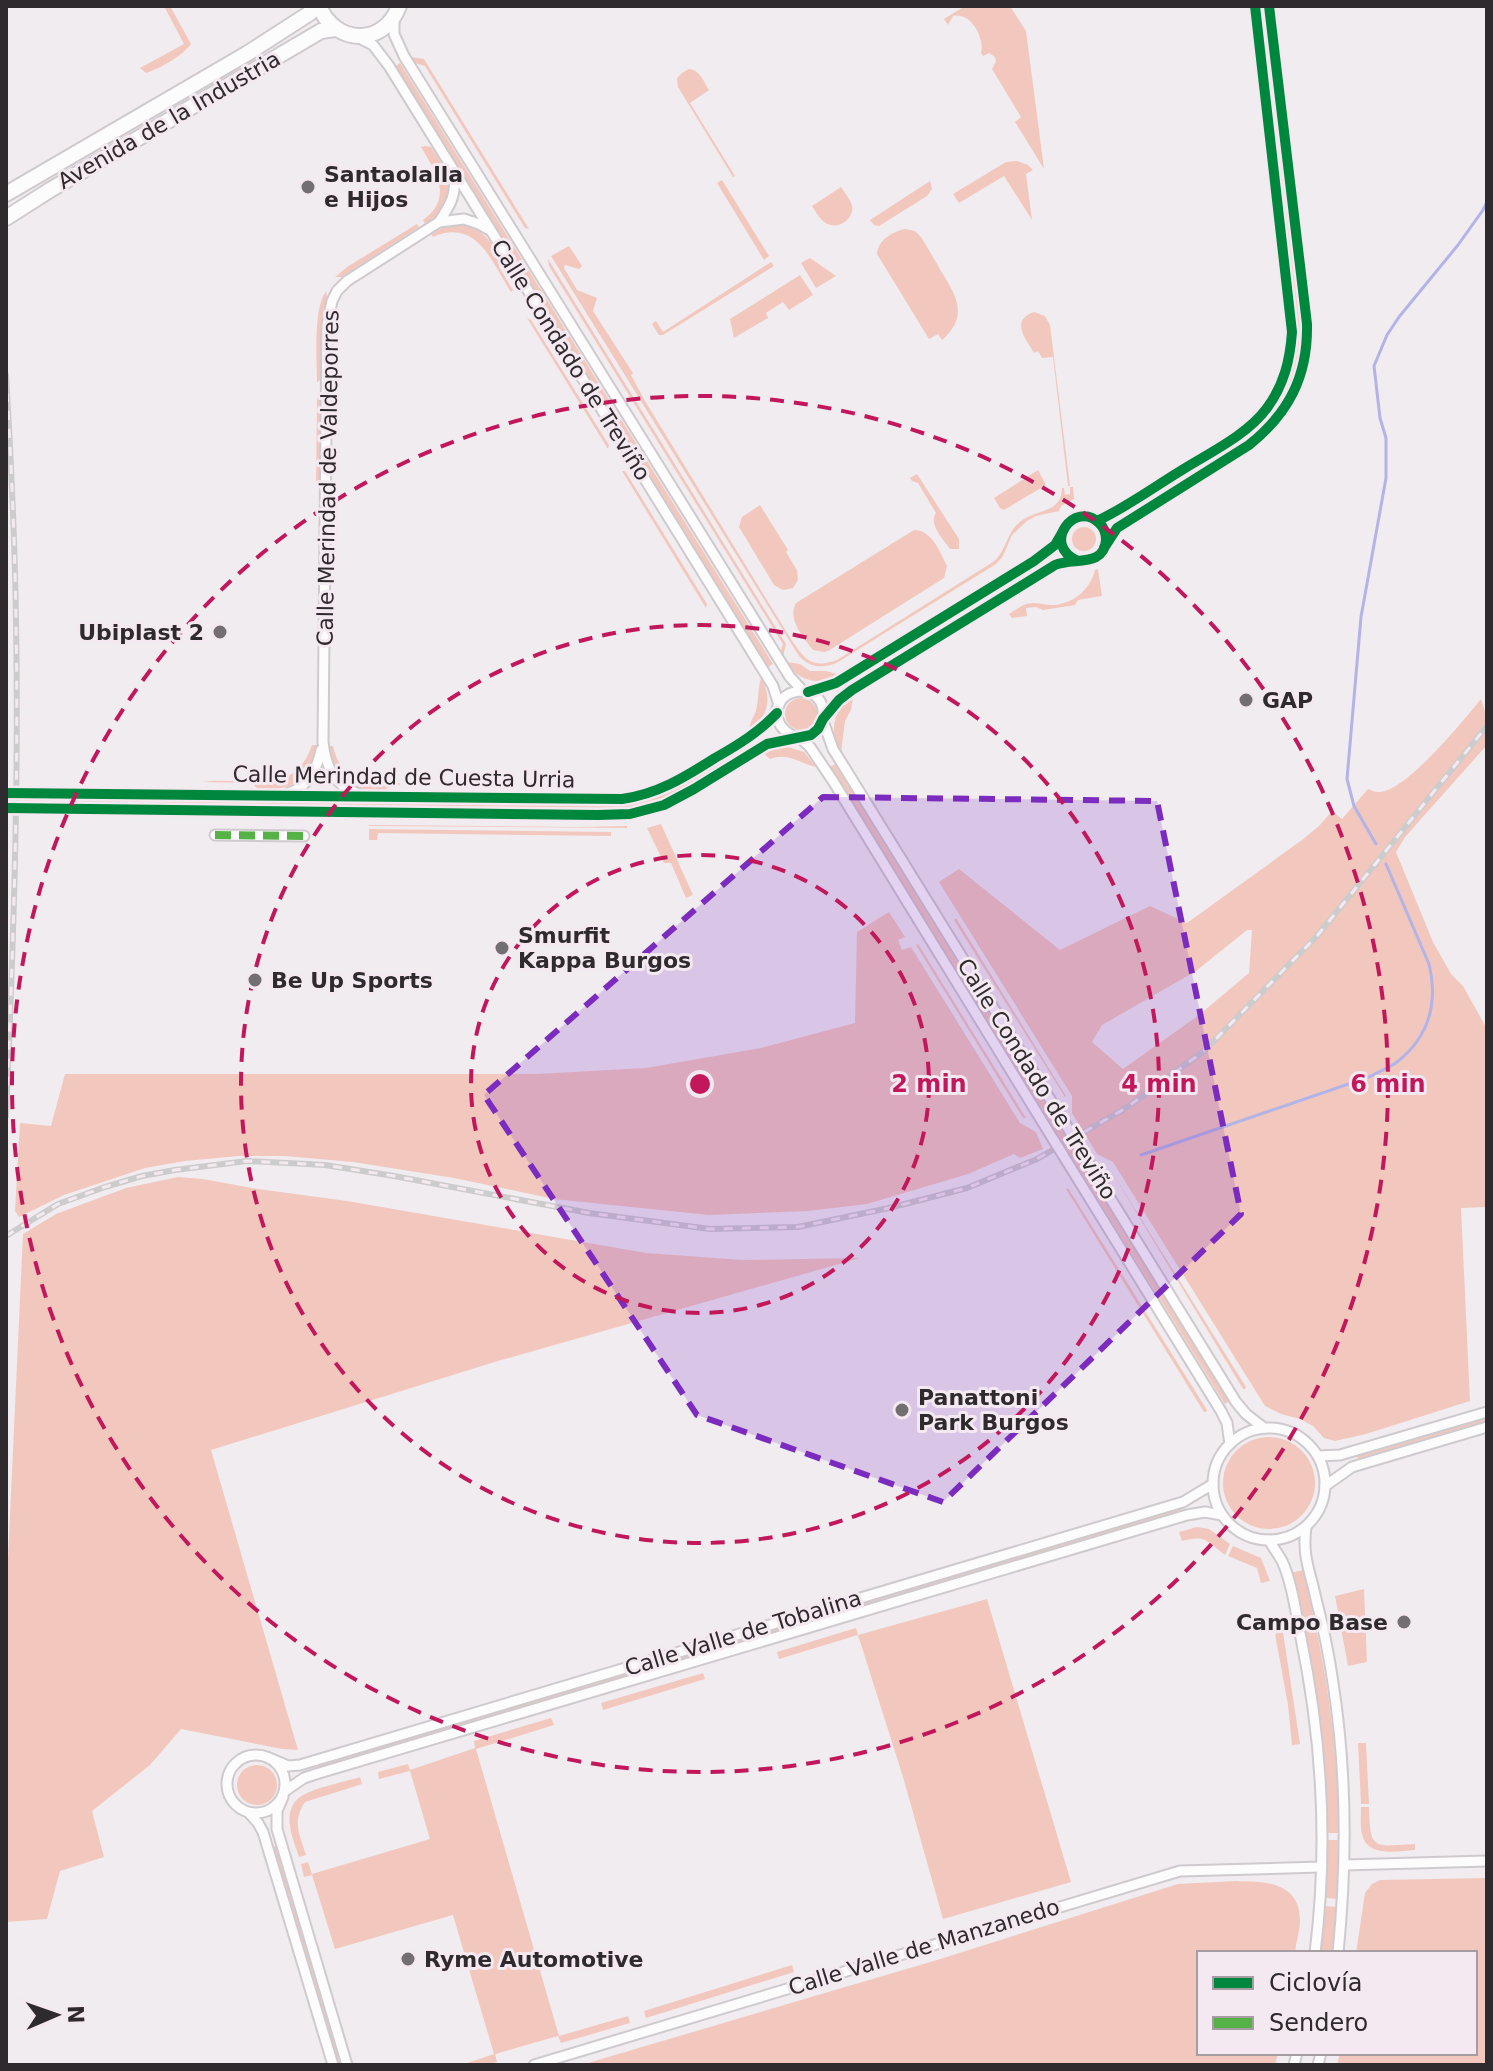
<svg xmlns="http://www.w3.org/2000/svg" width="1493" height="2071" font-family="'DejaVu Sans',sans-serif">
<rect width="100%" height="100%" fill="#f1ecef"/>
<g fill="#f2c8be" fill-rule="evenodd">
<path d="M164 6H170L191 44C182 56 161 68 146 73L140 68 184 44Z"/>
<path d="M965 6H1010L1026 31 1044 169 1015 122 1021 117 992 69 996 61 995 57 989 53 983 56 981 53C985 38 971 12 953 16L948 25 944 19Z"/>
<path d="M1260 6H1264L1300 321C1302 368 1285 411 1247 440L1154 498 1152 495C1229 447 1303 420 1296 315Z"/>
<polygon points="411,57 424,59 529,229 525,228 425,66 415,63"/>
<polygon points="400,63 773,664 768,667 413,94 396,66"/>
<path d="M689 69C700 70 704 82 709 90L690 103 735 176 733 177 678 87 677 78 682 73Z"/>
<path d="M425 146 431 147C452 178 463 201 425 224L423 220C454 198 436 172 421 147Z"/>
<polygon points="1017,161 1028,165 1033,170 1026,174 1032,220 1004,176 959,203 953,194 1006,162"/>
<polygon points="722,180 769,256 764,260 717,183"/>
<polygon points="930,181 932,189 927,196 879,226 874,225 870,220"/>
<path d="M841 187C844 192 850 199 852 205 855 216 842 228 831 225 821 223 817 213 812 206Z"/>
<polygon points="417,224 419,227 342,277 335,277 347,267"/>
<path d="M449 224C476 222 488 236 500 257L499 267 513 290 511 292C491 261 477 218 433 237L431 234Z"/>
<path d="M905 229 915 231 921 237C928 248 934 259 941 271 957 297 969 316 942 340L938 334 929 339 877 254C878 240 892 232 905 229Z"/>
<path d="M569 246 582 266 579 269 565 265 564 268 577 290 597 298 593 311 633 373 631 375 645 401 789 636C803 657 810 670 837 660L993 562C1007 551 1006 532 1021 521 1037 509 1062 513 1062 488H1064L1065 495 1070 494V487H1073L1074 499 1061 506 1059 511 1036 516 1027 521 1012 535 1003 556 996 564 838 662C824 669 810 668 799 656L551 256Z"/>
<polygon points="810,258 836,276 816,288 801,263"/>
<polygon points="548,259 786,644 783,657 780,654 783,644 549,266"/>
<polygon points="771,262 774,266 663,335 659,335 652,324 656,321 663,332"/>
<polygon points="800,275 813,295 789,310 783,302 766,313 768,318 734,338 730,319"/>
<path d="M326 291 327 297 322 318V379L317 382C317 357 313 310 326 291Z"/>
<path d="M1034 312 1045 316 1050 325 1070 486H1068L1053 357 1042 358 1038 351 1034 353C1025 338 1010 320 1034 312Z"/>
<polygon points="527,318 531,320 609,445 608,449"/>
<polygon points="317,397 320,398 322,402 320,482 316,487"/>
<polygon points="1038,470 1046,485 1004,510 1000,508 994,498"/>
<polygon points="622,471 625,471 707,604 706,608"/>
<path d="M917 474 959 539V549H950C943 539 928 524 936 513L918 483 912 481 910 478Z"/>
<polygon points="760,505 788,550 786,552 797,570 798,580 793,588 783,590 774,585 739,527 742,517"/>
<circle cx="1084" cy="539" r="12"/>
<path d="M914 530C932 530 940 552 947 566L944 578 828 651 824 652 813 650C803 637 787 619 796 603Z"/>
<polygon points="1033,569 1035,571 851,685 850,682"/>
<path d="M1098 569 1102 596 1078 600 1075 605 1043 610 1036 607 1026 608 1027 616 1012 618 1009 614C1017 609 1024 603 1033 603 1040 603 1046 605 1053 605 1073 604 1090 590 1095 570Z"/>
<path d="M786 662 800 664 810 671H826L840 675C819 686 799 682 786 662Z"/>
<path d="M761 678C773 698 768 717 749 730 750 720 756 715 757 705 759 695 758 688 761 678Z"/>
<path d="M853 697 851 710 845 721 841 753C829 731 832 711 853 697Z"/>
<circle cx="801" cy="714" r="16"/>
<path d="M1481 699 1487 718V745L1405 837 1396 852 1433 942 1451 974 1463 986 1487 1029V1207L1461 1208 1470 1401 1366 1434 1335 1441 1324 1438 1313 1426 1300 1419 1281 1414 1265 1406 1113 1162 1097 1154 1072 1113V1096L939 882 959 869 1060 950 1150 906 1187 923 1302 840 1319 826 1332 811 1342 819 1368 789C1371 790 1377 793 1380 792 1407 790 1464 720 1481 699ZM1247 930H1252L1249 973 1199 1015 1123 1069 1092 1042 1102 1025 1196 971Z"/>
<path d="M751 743 752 746C711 771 671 803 621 808L6 801V799L623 805C671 800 711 768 751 743Z"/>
<path d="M312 745H317C315 781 291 790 259 790L252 783 202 782C244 775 293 801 312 745Z"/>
<path d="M328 746H333C342 784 366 783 400 783L399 785H391L384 791C350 790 333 782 328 746Z"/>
<path d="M785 746 804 752 816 767C799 763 788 752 770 759L763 753 776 747Z"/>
<polygon points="835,764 1229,1401 1225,1404 830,767"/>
<polygon points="661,824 693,895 686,898 671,863 664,863 647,828"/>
<polygon points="369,825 577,827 627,826 627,828 371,826 368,826"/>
<polygon points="369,829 611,832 611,836 378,833 377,840 369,840"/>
<polygon points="889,912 905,937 898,940 902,950 911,947 1020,1123 1036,1132 1043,1149 1020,1158 1014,1154 968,1174 867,1204 808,1211 709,1215 554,1199 454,1178 353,1162 284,1156 239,1156 185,1161 145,1168 64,1195 19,1217 15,1211 20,1123 51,1126 65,1074 537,1074 646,1068 761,1048 855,1023 857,932"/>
<polygon points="956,918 1066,1096 1065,1097 954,920"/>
<polygon points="918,944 1026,1118 1023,1118 916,945"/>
<polygon points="1110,1169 1246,1387 1245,1389 1243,1389"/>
<polygon points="178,1177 203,1179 258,1189 347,1201 646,1253 742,1260 860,1258 498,1361 211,1450 298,1750 282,1749 181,1729 150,1765 92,1811 104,1857 60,1871 47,1919 6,1922 6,1602 23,1234 56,1214 126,1188"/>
<polygon points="1068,1188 1207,1410 1206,1412 1204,1412 1066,1189"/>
<polygon points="1487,1417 1487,1421 1358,1459 1357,1456"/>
<circle cx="1269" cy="1483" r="46"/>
<polygon points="1181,1508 1182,1511 318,1768 318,1765"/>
<path d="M1197 1527 1209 1529 1230 1544 1225 1555C1208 1542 1206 1534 1182 1541L1179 1532Z"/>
<polygon points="1233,1546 1261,1558 1270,1581 1261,1583 1257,1568 1228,1556"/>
<path d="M1303 1570C1325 1661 1338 1739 1339 1833H1326C1327 1745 1313 1658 1291 1573Z"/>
<polygon points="1364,1589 1367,1662 1348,1666 1335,1596"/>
<polygon points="987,1599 1071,1882 943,1919 903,1777 858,1635 779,1659 777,1652 856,1628 858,1635"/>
<polygon points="1283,1632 1300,1744 1292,1745 1288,1705 1275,1634"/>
<polygon points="703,1673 705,1679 603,1710 601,1703"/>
<polygon points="551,1718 554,1725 476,1749 559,2036 628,2016 630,2023 561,2043 558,2036 495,2054 497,2062 485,2065 461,2065 494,2054 453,1915 335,1949 312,1875 304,1877 301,1864 308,1862 312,1874 430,1839 410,1771 379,1779 378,1772 408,1764 410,1770 475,1748 474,1741"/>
<polygon points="1358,1743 1366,1743 1369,1804 1361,1804"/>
<circle cx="257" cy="1785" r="20"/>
<path d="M360 1777 362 1784 305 1802C292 1822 299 1833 306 1855L299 1857C296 1847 291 1836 290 1826 288 1816 291 1803 300 1797 312 1788 345 1782 360 1777Z"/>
<path d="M1361 1807H1369C1370 1852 1374 1846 1415 1844V1850C1398 1851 1367 1858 1362 1834 1360 1826 1361 1816 1361 1807Z"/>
<polygon points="1326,1840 1339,1840 1338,1899 1325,1898"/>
<polygon points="276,1846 341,2065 338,2065 273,1847"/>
<polygon points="1487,1878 1487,2065 1337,2065 1340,2053 1475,2053 1475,1953 1356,1953 1365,1893 1372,1884 1380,1880"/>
<path d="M1236 1881C1265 1882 1299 1881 1300 1920 1300 1931 1296 1942 1295 1953H1199V2053H1278L1275 2065H581L937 1960 1178 1884Z"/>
<polygon points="1324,1906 1337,1907 1333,1953 1320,1953"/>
<polygon points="792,1965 794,1972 646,2018 644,2011"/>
</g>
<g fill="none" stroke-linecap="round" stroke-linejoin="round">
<g stroke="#b2b4e7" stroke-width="3">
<polyline points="1376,844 1354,806 1347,779 1361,617 1386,478 1386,438 1380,418 1374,366 1387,335 1399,317 1458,245 1483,210 1487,202"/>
<path d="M1141 1155 1369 1077C1378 1072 1389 1068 1397 1062 1430 1036 1438 1002 1429 964L1386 864"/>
</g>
<defs>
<g id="minor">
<polyline points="394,19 394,34 404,56 790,677 802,690"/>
<polyline points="359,38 373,45 389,66 773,686 779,705"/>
<path d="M439 222C449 207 458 193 453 175"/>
<path d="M1097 521C1127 507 1154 487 1182 470 1211 452 1247 435 1267 408 1284 385 1290 360 1292 332L1255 6"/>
<path d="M1108 541 1117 528 1249 445C1289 413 1308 376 1307 324L1269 6"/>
<polyline points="808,692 836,683 1034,561 1055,545 1061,536"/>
<polyline points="823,721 833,749 1069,1130"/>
<path d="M796 737C788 734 781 729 778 720 768 686 828 678 823 719"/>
<polyline points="799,737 810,747 833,781 1053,1139"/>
<path d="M6 793 622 799C658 794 685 777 715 758 738 745 759 732 777 713"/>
<path d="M289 793C309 786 317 769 321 750"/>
<path d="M359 794C334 786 326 767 323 742L327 326 332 301 337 291 347 281 439 222 464 219 479 224 488 229"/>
<path d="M6 808 598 815 630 814 664 805 694 789 767 744 811 735 818 729 823 719 839 700 852 690 1055 565C1073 557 1104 568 1106 540 1106 533 1104 527 1099 523 1075 499 1040 545 1078 561"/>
<polyline points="215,835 304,836"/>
<polyline points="1078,1146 1236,1402 1246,1414 1264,1428"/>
<polyline points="1063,1155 1221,1411 1227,1423 1230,1444"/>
<circle cx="1269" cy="1484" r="56"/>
<polyline points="1318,1456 1340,1455 1487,1412"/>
<polyline points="1325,1486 1352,1467 1487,1427"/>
<path d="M1306 1527C1302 1557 1310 1570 1316 1599 1323 1626 1329 1655 1333 1683 1347 1773 1347 1863 1338 1953"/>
<path d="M1269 1540C1273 1547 1278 1554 1282 1561 1292 1582 1296 1614 1301 1638 1322 1740 1328 1849 1315 1953"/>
<circle cx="256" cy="1784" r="29"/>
<polyline points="269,1758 288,1766 300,1765 1183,1502 1213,1484"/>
<polyline points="285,1791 304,1778 316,1774 1187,1515 1205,1512 1222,1515"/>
<polyline points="283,1797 277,1811 277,1829 347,2065"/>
<polyline points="249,1813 258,1823 263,1832 333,2065"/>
<polyline points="1344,1865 1487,1861"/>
<polyline points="534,2065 1180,1871 1321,1867"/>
<polyline points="1294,2065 1297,2053"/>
<polyline points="1318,2065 1321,2053"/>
</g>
<g id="secondary">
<path d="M319 6C335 45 384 47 399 6"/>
<polyline points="6,194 248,53 310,13 314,6"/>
<polyline points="6,218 50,190 304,41 321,31 335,29"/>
</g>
</defs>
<use href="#minor" stroke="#cecacd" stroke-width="13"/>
<use href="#secondary" stroke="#cecacd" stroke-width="18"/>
<use href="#minor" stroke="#fdfcfd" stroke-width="9"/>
<use href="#secondary" stroke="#fdfcfd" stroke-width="14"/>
<defs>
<g id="rail">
<path d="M6 375C11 458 15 541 16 624 19 788 13 952 6 1116"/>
<polyline points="6,1236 58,1204 105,1187 142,1176 175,1170 247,1161 325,1165 394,1176 589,1213 710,1229 798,1227 889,1208 967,1188 1037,1159 1126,1108 1204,1051 1317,936 1487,726"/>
</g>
</defs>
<use href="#rail" stroke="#ccc" stroke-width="6"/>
<use href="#rail" stroke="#f4e9f0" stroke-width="3" stroke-dasharray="9" stroke-linecap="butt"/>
<defs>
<g id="minor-bridge">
<polyline points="1069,1130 1078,1146"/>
<polyline points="1053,1139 1063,1155"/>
</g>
</defs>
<use href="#minor-bridge" stroke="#cecacd" stroke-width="13" stroke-linecap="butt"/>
<use href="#minor-bridge" stroke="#fdfcfd" stroke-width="9"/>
<polyline stroke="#56b246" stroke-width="8" stroke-dasharray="16 8" stroke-linecap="butt" points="215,835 304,836"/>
<defs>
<g id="cycleway">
<path d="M1097 521C1127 507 1154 487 1182 470 1211 452 1247 435 1267 408 1284 385 1290 360 1292 332L1255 6"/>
<path d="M1104 548 1117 528 1249 445C1289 413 1308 376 1307 324L1269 6"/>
<polyline points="808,692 836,683 1034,561 1055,545 1062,533"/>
<path d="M6 793 622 799C658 794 685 777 715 758 738 745 759 732 777 713"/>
<path d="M6 808 598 815 630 814 664 805 694 789 767 744 811 735 818 729 823 719 839 700 852 690 1055 565C1073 557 1104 568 1106 540 1106 533 1104 527 1099 523 1075 499 1040 545 1078 561"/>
</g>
</defs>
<use href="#cycleway" stroke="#f4e9f0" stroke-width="15"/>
<use href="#cycleway" stroke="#00873e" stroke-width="10"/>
</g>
<path fill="#7b2cbf" fill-opacity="0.2" stroke="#7b2cbf" stroke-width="6" stroke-dasharray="16 10" stroke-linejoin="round" d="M823 797 1157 801 1241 1214 943 1502 697 1415 484 1095Z"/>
<g fill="none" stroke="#c2185b" stroke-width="4" stroke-dasharray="14 10">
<circle cx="700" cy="1084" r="229"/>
<circle cx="700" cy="1084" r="459"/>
<circle cx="700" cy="1084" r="688"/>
</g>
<g fill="#726e71" stroke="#f4e9f0" stroke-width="3">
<circle cx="308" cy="187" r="8"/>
<circle cx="220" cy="632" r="8"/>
<circle cx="1246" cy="700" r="8"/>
<circle cx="502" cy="948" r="8"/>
<circle cx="255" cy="980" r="8"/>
<circle cx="902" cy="1410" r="8"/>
<circle cx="1404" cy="1622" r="8"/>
<circle cx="408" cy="1959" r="8"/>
</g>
<g text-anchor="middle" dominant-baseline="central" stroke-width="6" stroke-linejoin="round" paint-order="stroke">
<g font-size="22" fill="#2e2a2d" stroke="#f4e9f0">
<text transform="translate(169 120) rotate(-30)">Avenida de la Industria</text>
<text transform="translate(571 360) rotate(58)">Calle Condado de Treviño</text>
<text transform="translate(328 478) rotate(-89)">Calle Merindad de Valdeporres</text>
<text transform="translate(404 777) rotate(1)">Calle Merindad de Cuesta Urria</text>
<text transform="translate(1037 1079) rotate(58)">Calle Condado de Treviño</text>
<text transform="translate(743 1633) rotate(-17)">Calle Valle de Tobalina</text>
<text transform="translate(924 1947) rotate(-17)">Calle Valle de Manzanedo</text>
</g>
<g font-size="22" font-weight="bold" fill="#2e2a2d" stroke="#f4e9f0" text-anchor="start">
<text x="324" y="174">Santaolalla<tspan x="324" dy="25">e Hijos</tspan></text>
<text x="204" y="632" text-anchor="end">Ubiplast 2</text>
<text x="1262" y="700">GAP</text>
<text x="518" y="935">Smurfit<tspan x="518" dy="25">Kappa Burgos</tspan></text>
<text x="271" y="980">Be Up Sports</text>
<text x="918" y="1397">Panattoni<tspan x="918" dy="25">Park Burgos</tspan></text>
<text x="1388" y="1622" text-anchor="end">Campo Base</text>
<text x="424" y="1959">Ryme Automotive</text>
</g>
</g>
<circle cx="700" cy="1084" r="12" fill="#c2185b" stroke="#f4e9f0" stroke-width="4"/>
<g font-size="24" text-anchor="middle" font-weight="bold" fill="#c2185b" stroke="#f4e9f0" stroke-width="6" stroke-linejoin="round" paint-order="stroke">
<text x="929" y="1092">2 min</text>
<text x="1159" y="1092">4 min</text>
<text x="1388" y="1092">6 min</text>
</g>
<rect width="1493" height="2071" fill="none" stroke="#2e2a2d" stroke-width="16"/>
<rect x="1197" y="1951" width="280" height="104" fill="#f4e9f0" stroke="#a59da2" stroke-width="2"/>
<rect x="1213" y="1977" width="40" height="12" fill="#00873e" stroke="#a59da2" stroke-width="2"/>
<text x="1269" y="1991" font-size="24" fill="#2e2a2d">Ciclovía</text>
<rect x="1213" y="2017" width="40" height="12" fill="#56b246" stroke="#a59da2" stroke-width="2"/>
<text x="1269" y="2031" font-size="24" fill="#2e2a2d">Sendero</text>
<g transform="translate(56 2015) rotate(88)" stroke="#f4e9f0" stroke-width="6" paint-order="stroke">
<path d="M0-6L14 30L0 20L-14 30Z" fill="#2e2a2d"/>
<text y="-12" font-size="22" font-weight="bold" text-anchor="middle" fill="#2e2a2d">N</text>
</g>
</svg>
